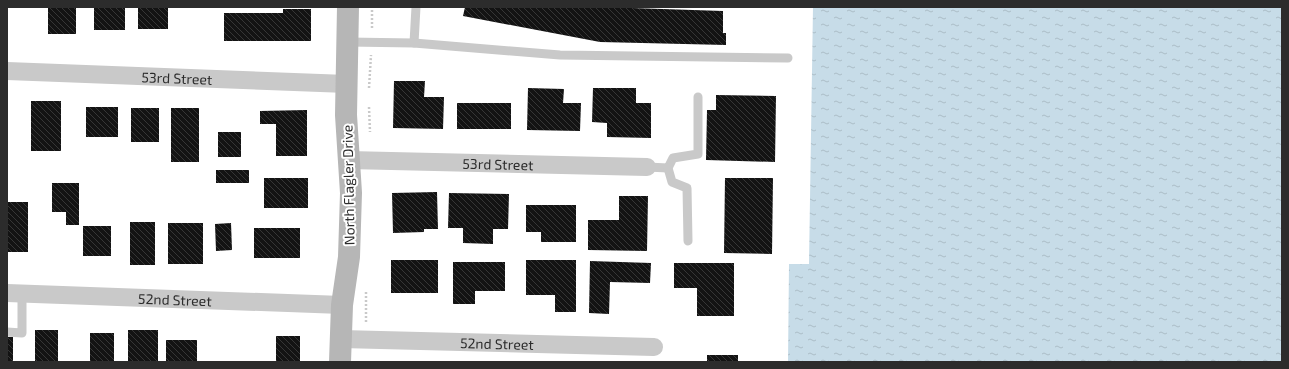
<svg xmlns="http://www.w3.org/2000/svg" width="1289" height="369" font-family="'Exo 2',sans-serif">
<defs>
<pattern id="water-ripples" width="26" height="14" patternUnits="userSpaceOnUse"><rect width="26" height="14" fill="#c7dce8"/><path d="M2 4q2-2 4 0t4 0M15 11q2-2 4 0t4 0" fill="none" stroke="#abbdc7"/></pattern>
<pattern id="building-back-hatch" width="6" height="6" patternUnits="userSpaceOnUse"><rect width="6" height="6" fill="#131313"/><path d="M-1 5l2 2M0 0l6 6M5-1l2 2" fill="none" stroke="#363636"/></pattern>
</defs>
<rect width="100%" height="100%" fill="#fff"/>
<polygon fill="url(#water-ripples)" points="813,7 1282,7 1282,362 788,362 789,264 809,264"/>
<g fill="url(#building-back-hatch)">
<rect x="48" y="7" width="28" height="27"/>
<rect x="94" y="7" width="31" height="23"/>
<rect x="138" y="7" width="30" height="22"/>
<polygon points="465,7 602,7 723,11 723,33 726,33 726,45 600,42 463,16"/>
<polygon points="283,9 311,9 311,41 224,41 224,13 283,13"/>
<polygon points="394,81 425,81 424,97 444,97 443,129 393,128"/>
<polygon points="528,88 564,89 563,103 581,103 580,131 527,130"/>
<polygon points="593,88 636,88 636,103 651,103 651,138 607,137 607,123 592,122"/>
<polygon points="716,95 776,96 775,162 706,160 707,110 716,110"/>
<rect x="31" y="101" width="30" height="50"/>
<rect x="457" y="103" width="54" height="26"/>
<rect x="86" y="107" width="32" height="30"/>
<rect x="131" y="108" width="28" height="34"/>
<rect x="171" y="108" width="28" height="54"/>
<polygon points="307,110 307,156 276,156 276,124 260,124 260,111"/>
<rect x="218" y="132" width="23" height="25"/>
<rect x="216" y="170" width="33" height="13"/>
<rect x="264" y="178" width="44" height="30"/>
<polygon points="725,178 773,178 772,254 724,253"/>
<polygon points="52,183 79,183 79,225 66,225 66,212 52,212"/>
<polygon points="437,192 438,229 424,229 424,232 393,233 392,193"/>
<polygon points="449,193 509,194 508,229 493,229 493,244 463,243 463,228 448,228"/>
<polygon points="619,196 648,196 647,251 588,250 588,220 619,220"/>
<rect x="7" y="202" width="21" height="50"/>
<polygon points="526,205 576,205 576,242 541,242 541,232 526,232"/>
<rect x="130" y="222" width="25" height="43"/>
<rect x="168" y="223" width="35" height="41"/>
<polygon points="231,223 232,250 216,251 215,224"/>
<rect x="83" y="226" width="28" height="30"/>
<rect x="254" y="228" width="46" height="30"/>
<rect x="391" y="260" width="47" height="33"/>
<polygon points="526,260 576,260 576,312 555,312 555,295 526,295"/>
<polygon points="590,261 651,263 650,283 610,282 609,314 589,313"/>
<polygon points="453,262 505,262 505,291 475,291 475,304 453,304"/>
<polygon points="674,263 734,263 734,316 697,316 697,288 674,288"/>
<rect x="35" y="330" width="23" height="32"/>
<rect x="128" y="330" width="30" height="32"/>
<rect x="90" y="333" width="24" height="29"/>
<rect x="276" y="336" width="24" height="26"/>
<rect x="7" y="337" width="6" height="25"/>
<rect x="166" y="340" width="31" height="22"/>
<rect x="707" y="355" width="31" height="7"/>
</g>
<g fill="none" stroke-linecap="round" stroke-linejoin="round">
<g stroke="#c9c9c9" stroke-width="2.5" stroke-dasharray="2 2" stroke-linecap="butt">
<polyline points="372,28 372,7"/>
<polyline points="369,88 371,55"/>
<polyline points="369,107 370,132"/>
<polyline points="366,322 366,291"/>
</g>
<g stroke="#c9c9c9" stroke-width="9">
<polyline points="348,42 414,43 416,7"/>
<polyline points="414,43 560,55 788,58"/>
<polyline points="647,167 668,168 673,158 698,154 698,97"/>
<polyline points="668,168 672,182 687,188 688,241"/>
<polyline points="7,332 22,333 22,294"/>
</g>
<g stroke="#c9c9c9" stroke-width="18">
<path id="s1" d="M7 71 347 84"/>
<path id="s2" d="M348 160 647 167"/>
<path id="s3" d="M7 293 342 305"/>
<path id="s4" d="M341 339 654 347"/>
</g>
<polyline stroke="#b6b6b6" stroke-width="22" points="340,362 342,305 349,257 351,193 346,115 348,7"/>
</g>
<g text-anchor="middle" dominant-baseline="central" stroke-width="4" stroke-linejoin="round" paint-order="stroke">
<g font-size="14" fill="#2c2c2c" stroke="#fff">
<text stroke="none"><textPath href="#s1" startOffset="170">53rd Street</textPath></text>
<text stroke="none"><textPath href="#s2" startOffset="150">53rd Street</textPath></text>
<text transform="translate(348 185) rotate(-91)">North Flagler Drive</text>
<text stroke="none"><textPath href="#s3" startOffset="168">52nd Street</textPath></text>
<text stroke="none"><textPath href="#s4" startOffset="156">52nd Street</textPath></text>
</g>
</g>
<rect width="1289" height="369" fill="none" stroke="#2c2c2c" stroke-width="16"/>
</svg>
